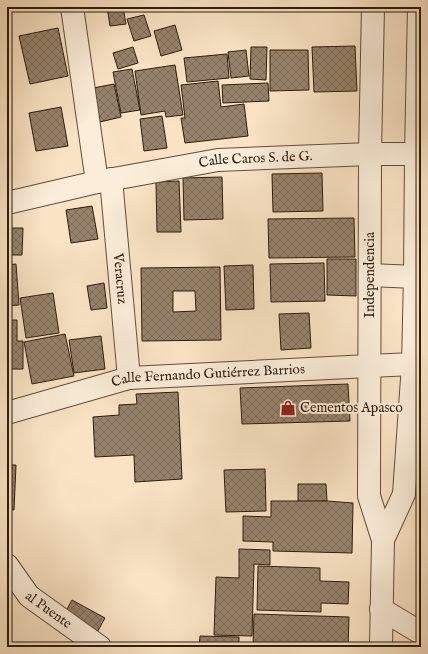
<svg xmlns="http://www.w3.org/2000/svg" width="428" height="654" font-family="'IM FELL English',serif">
<defs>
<pattern id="building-cross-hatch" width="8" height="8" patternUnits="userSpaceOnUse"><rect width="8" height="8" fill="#97836c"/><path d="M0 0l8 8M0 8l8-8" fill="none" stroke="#7c6a57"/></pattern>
</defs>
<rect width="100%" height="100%" fill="#f9e3c4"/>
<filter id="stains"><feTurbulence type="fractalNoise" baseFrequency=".005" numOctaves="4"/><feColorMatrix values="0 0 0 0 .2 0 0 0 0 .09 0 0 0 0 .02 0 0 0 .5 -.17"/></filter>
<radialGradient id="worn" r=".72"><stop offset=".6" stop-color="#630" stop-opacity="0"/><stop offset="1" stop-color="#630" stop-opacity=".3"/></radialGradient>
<g fill="url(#building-cross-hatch)" stroke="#2d1c0d" fill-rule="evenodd">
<polygon points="107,7 123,7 126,24 110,26"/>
<polygon points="144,15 151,36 134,41 127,19"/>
<polygon points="175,25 182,50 161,56 154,31"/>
<polygon points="58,28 68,76 30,84 19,36"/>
<polygon points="355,46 357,91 314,92 312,47"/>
<polygon points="133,47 138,63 118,69 113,53"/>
<polygon points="251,47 267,47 266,80 250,79"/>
<polygon points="246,50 249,76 231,78 228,52"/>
<polygon points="270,50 308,50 309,90 270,91"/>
<polygon points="227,54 229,78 187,82 184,58"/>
<polygon points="175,65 183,115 166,117 165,111 141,115 135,71"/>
<polygon points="132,69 140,110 121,113 113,72"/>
<polygon points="218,81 221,107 244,104 248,136 185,143 181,118 185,118 181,85"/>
<polygon points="268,83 269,101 223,103 222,85"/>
<polygon points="114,84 121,117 100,122 93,88"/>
<polygon points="61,107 68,146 36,151 29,113"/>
<polygon points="162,116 167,148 144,151 140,119"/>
<polygon points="322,173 323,211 273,212 272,174"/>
<polygon points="222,177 223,219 184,220 183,178"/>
<polygon points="179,181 181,232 157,232 156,182"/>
<polygon points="92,206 98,239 71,243 66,210"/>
<polygon points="354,218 355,257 269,258 268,219"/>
<polygon points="7,228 23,228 22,255 7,255"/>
<polygon points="327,259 356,259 356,296 327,295"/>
<polygon points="324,263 325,301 271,302 270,264"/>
<polygon points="16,264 19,305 7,306 7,265"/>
<polygon points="253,265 254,309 226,310 224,266"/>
<path d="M220 267 221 340 142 341 141 268ZM173 291H195L196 311 173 312Z"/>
<polygon points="104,283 107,308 91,310 87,286"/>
<polygon points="53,293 59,333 26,338 20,298"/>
<polygon points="309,313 311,348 281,350 279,314"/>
<polygon points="7,320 17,320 17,341 23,341 23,369 7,369"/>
<polygon points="65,334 74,376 32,384 24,342"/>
<polygon points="101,336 105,369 74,373 69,340"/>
<polygon points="348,384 350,421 242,424 240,388"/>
<polygon points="178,392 182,479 135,482 134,455 95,457 93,417 119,415 119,405 137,404 136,394"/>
<polygon points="7,465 16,465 14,510 7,509"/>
<polygon points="265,469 266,511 226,512 224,470"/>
<polygon points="298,484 326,484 327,501 298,502"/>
<polygon points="271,501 327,501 353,503 352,553 273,551 273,542 243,541 243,516 271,517"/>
<polygon points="239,549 270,550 270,565 254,564 252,636 214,635 216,577 239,578"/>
<polygon points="258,566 320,568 320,581 349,582 348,604 321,603 321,612 257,610"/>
<polygon points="72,600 105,618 95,636 62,618"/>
<polygon points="254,614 349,617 348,647 253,647"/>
<polygon points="200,636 239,637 239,647 199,647"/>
</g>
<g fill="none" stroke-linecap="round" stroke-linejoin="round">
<defs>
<g id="minor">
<polyline points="72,7 97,182"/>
<polyline points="373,7 370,154 369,496 383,540 381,647"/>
<path id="s1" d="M111 179 129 378"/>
<path id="s2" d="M7 203 97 182 218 160 370 154H416"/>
<polyline points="370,275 415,277 421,276"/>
<path id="s3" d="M7 413 129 378 369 366 413 364"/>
<polyline points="383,540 404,494 413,364 415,277 416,154 419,7"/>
<path id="s4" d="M7 565 29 596 100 647"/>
<polyline points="381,609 421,633"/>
</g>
</defs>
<use href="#minor" stroke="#604e3b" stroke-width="24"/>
<use href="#minor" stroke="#fbedd9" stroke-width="22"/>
</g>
<defs>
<symbol id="shop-bare" viewBox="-9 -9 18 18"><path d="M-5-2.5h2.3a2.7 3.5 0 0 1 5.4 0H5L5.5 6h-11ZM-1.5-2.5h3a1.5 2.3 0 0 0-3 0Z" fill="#8f2418" stroke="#fbedd9" stroke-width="2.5" paint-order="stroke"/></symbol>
</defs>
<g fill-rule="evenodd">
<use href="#shop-bare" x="277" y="397" width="22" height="22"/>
</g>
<g text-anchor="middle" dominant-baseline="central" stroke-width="4" stroke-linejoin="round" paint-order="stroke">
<g font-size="14" fill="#2d1c0d" stroke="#fbedd9">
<text stroke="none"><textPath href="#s2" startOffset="253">Calle Caros S. de G.</textPath></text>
<text transform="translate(370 275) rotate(-90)">Independencia</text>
<text stroke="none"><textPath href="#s1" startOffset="100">Veracruz</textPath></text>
<text stroke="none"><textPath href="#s3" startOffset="206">Calle Fernando Gutiérrez Barrios</textPath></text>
<text stroke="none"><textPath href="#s4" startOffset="62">al Puente</textPath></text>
</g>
<g font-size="14" fill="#2d1c0d" stroke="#fbedd9" text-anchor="start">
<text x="300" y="408">Cementos Apasco</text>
</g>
</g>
<rect width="428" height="654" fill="none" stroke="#f9e3c4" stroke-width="24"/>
<rect x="8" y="8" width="412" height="638" fill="none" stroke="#2d1c0d" stroke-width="2"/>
<rect x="12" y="12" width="404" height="630" fill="none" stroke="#2d1c0d"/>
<rect width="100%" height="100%" filter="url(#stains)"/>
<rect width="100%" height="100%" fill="url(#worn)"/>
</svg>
